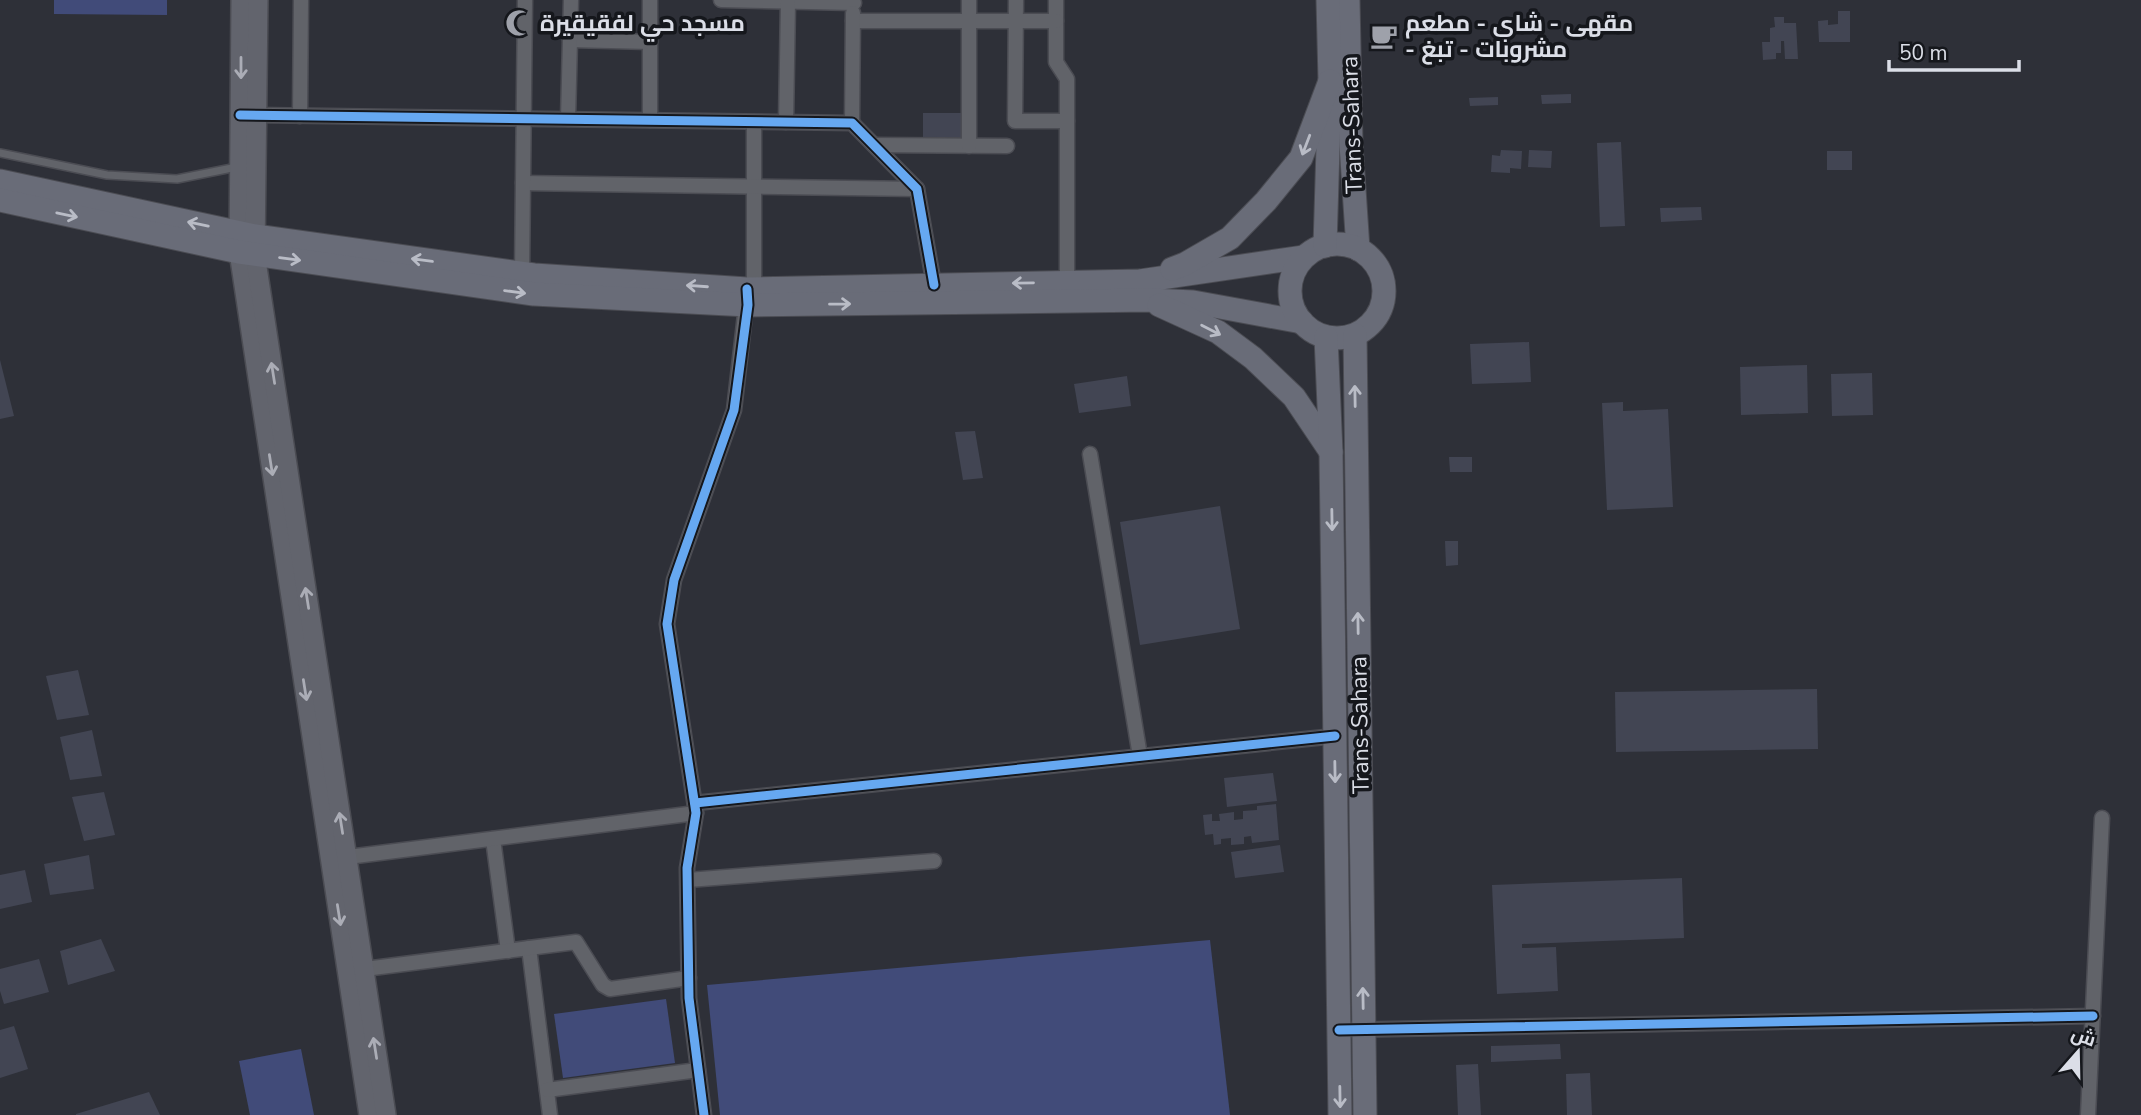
<svg xmlns="http://www.w3.org/2000/svg" width="2141" height="1115" font-family="'Nunito Sans',Cairo,sans-serif">
<rect width="100%" height="100%" fill="#2e3038"/>
<g fill="#414b79">
<polygon points="54,0 167,0 167,15 54,14"/>
<polygon points="1210,940 1230,1115 720,1115 707,985"/>
<polygon points="666,999 675,1063 563,1078 554,1014"/>
<polygon points="301,1049 314,1115 250,1115 239,1061"/>
</g>
<g fill="#424553">
<polygon points="1838,11 1850,11 1850,42 1819,42 1818,21 1828,20 1828,25 1838,24"/>
<polygon points="1774,17 1784,17 1784,23 1796,23 1798,59 1785,59 1784,41 1781,41 1781,53 1776,53 1776,59 1763,60 1762,42 1770,42 1770,28 1775,27"/>
<polygon points="1571,94 1571,103 1542,104 1541,95"/>
<polygon points="1498,97 1498,105 1470,106 1469,98"/>
<polygon points="923,113 962,113 962,138 923,137"/>
<polygon points="1621,142 1625,226 1600,227 1597,143"/>
<polygon points="1501,150 1522,151 1521,169 1510,168 1510,173 1491,172 1492,155 1500,156"/>
<polygon points="1529,150 1552,151 1551,168 1528,167"/>
<rect x="1827" y="151" width="25" height="19"/>
<polygon points="1701,207 1702,220 1661,222 1660,208"/>
<polygon points="1529,342 1531,382 1472,384 1470,344"/>
<polygon points="0,360 14,416 0,419"/>
<polygon points="1807,365 1808,413 1741,415 1740,367"/>
<polygon points="1872,373 1873,415 1832,416 1831,374"/>
<polygon points="1127,376 1131,406 1079,413 1074,384"/>
<polygon points="1623,402 1623,411 1668,409 1673,507 1607,510 1602,403"/>
<polygon points="975,431 983,478 963,480 955,432"/>
<polygon points="1449,457 1472,457 1472,472 1450,472"/>
<polygon points="1220,506 1240,629 1140,645 1120,522"/>
<polygon points="1445,541 1458,541 1458,565 1446,566"/>
<polygon points="78,670 89,715 57,720 46,676"/>
<polygon points="1817,689 1818,749 1616,752 1615,692"/>
<polygon points="92,730 102,776 70,780 60,737"/>
<polygon points="1273,773 1277,801 1227,807 1224,778"/>
<polygon points="104,792 115,835 84,841 72,797"/>
<polygon points="1276,804 1279,840 1252,843 1251,836 1244,837 1244,844 1231,845 1231,838 1221,839 1221,844 1214,845 1213,834 1205,835 1203,815 1212,814 1212,821 1220,821 1219,814 1234,812 1234,820 1243,819 1243,811 1257,810 1257,806"/>
<polygon points="1280,845 1284,872 1235,878 1231,852"/>
<polygon points="89,855 94,889 50,895 44,864"/>
<polygon points="25,870 32,902 0,909 0,875"/>
<polygon points="1682,878 1684,938 1522,944 1522,948 1556,947 1558,991 1497,994 1492,885"/>
<polygon points="101,939 115,971 68,985 60,951"/>
<polygon points="39,959 49,992 4,1004 0,991 0,969"/>
<polygon points="14,1026 28,1069 0,1078 0,1030"/>
<polygon points="1560,1044 1561,1059 1491,1062 1491,1046"/>
<polygon points="1478,1064 1481,1115 1458,1115 1456,1065"/>
<polygon points="1590,1073 1592,1115 1567,1115 1566,1074"/>
<polygon points="149,1092 160,1115 76,1115 76,1114"/>
</g>
<g fill="none" stroke-linecap="round" stroke-linejoin="round">
<defs>
<polyline id="service" points="0,153 107,175 177,179 237,167"/>
<g id="minor">
<polyline points="650,0 650,120"/>
<polyline points="721,0 854,3"/>
<polyline points="1016,0 1015,121 1067,121"/>
<polyline points="1056,0 1056,62 1067,79 1067,283"/>
<polyline points="853,21 1056,21"/>
<polyline points="570,40 650,42"/>
<polyline points="249,115 852,123 917,189 934,285"/>
<polyline points="300,116 301,0"/>
<polyline points="568,119 571,0"/>
<polyline points="754,122 754,289"/>
<polyline points="786,122 788,2"/>
<polyline points="852,123 853,13"/>
<polyline points="874,145 1007,146"/>
<polyline points="969,146 969,0"/>
<polyline points="523,183 917,189"/>
<polyline points="522,274 525,0"/>
<polyline points="1090,454 1140,756"/>
<polyline points="695,803 1335,736"/>
<polyline points="493,839 508,951"/>
<polyline points="340,858 696,813"/>
<polyline points="688,880 934,861"/>
<polyline points="529,948 550,1115"/>
<polyline points="357,970 576,942 603,985 610,989 689,978"/>
<polyline points="1339,1030 2093,1016"/>
<polyline points="547,1090 698,1070"/>
<polyline points="704,1115 689,998 687,868 696,813 667,624 674,580 734,410 747,297"/>
<polyline points="2088,1115 2102,818"/>
</g>
<g id="secondary">
<polyline points="241,0 239,252 369,1115"/>
<polyline points="258,0 255,254 386,1115"/>
</g>
<g id="primary">
<polyline points="1348,0 1351,144 1358,249"/>
<polyline points="0,181 255,236 534,275 747,289 1140,281 1304,257"/>
<polyline points="0,200 239,252 534,294 748,305 1150,300 1193,302 1302,322"/>
<circle cx="1337" cy="291" r="47"/>
<polyline points="1325,246 1330,81 1328,0"/>
<polyline points="1172,269 1185,264 1230,238 1266,201 1301,158 1330,81"/>
<polyline points="1159,305 1218,332 1253,358 1294,397 1331,452"/>
<polyline points="1355,335 1365,1115"/>
<polyline points="1326,337 1331,452 1340,1115"/>
</g>
</defs>
<use href="#service" stroke="#4b4c53" stroke-width="10"/>
<use href="#minor" stroke="#4b4c53" stroke-width="17"/>
<use href="#secondary" stroke="#4b4c53" stroke-width="22"/>
<use href="#primary" stroke="#4b4c53" stroke-width="25"/>
<use href="#service" stroke="#616369" stroke-width="7"/>
<use href="#minor" stroke="#616369" stroke-width="14"/>
<use href="#secondary" stroke="#62646d" stroke-width="19"/>
<use href="#primary" stroke="#696c78" stroke-width="23"/>
<defs>
<g id="cycleway">
<polyline points="240,115 852,123 917,189 934,285"/>
<polyline points="695,803 1335,736"/>
<polyline points="1339,1030 2093,1016"/>
<polyline points="704,1115 689,998 687,868 696,813 667,624 674,580 734,410 748,305 747,289"/>
</g>
</defs>
<use href="#cycleway" stroke="#15171c" stroke-width="13"/>
<use href="#cycleway" stroke="#66a8f1" stroke-width="9"/>
</g>
<defs><path id="oneway-shaft" d="M-6 0H5M1.5-3L5.5 0L1.5 3" fill="none" stroke-width="1.6" stroke-linecap="round" stroke-linejoin="round" transform="scale(1.75)"/></defs>
<g stroke="#abadb6">
<use href="#oneway-shaft" transform="translate(241 68) rotate(90)"/>
<use href="#oneway-shaft" transform="translate(273 373) rotate(-99)"/>
<use href="#oneway-shaft" transform="translate(271 465) rotate(81)"/>
<use href="#oneway-shaft" transform="translate(307 598) rotate(-99)"/>
<use href="#oneway-shaft" transform="translate(305 690) rotate(81)"/>
<use href="#oneway-shaft" transform="translate(341 823) rotate(-99)"/>
<use href="#oneway-shaft" transform="translate(339 915) rotate(81)"/>
<use href="#oneway-shaft" transform="translate(375 1048) rotate(-99)"/>
</g>
<g stroke="#b9bcc6">
<use href="#oneway-shaft" transform="translate(1306 145) rotate(111)"/>
<use href="#oneway-shaft" transform="translate(67 215) rotate(12)"/>
<use href="#oneway-shaft" transform="translate(198 224) rotate(-168)"/>
<use href="#oneway-shaft" transform="translate(290 259) rotate(8)"/>
<use href="#oneway-shaft" transform="translate(422 260) rotate(-172)"/>
<use href="#oneway-shaft" transform="translate(1023 283) rotate(179)"/>
<use href="#oneway-shaft" transform="translate(697 286) rotate(-176)"/>
<use href="#oneway-shaft" transform="translate(515 292) rotate(8)"/>
<use href="#oneway-shaft" transform="translate(840 304) rotate(-1)"/>
<use href="#oneway-shaft" transform="translate(1211 330) rotate(27)"/>
<use href="#oneway-shaft" transform="translate(1355 396) rotate(-91)"/>
<use href="#oneway-shaft" transform="translate(1332 520) rotate(89)"/>
<use href="#oneway-shaft" transform="translate(1358 623) rotate(-91)"/>
<use href="#oneway-shaft" transform="translate(1335 772) rotate(89)"/>
<use href="#oneway-shaft" transform="translate(1363 998) rotate(-91)"/>
<use href="#oneway-shaft" transform="translate(1340 1097) rotate(89)"/>
</g>
<defs>
<symbol id="mosque-bare" viewBox="-9 -9 18 18"><path d="M3.5-4.9A6 6 0 1 0 3.5 4.9A5 5 0 1 1 3.5-4.9Z" fill="#9ea1aa" stroke="#15171c" stroke-width="2.5" paint-order="stroke"/></symbol>
<symbol id="cafe-bare" viewBox="-9 -9 18 18"><path d="M-5.5-4.5H6V0H3Q3 3.5 0 3.5H-2.5Q-5.5 3.5-5.5 0ZM3-3.2v2h1.7v-2ZM-6 4.5H4V6H-6Z" fill="#9ea1aa" stroke="#15171c" stroke-width="2.5" paint-order="stroke"/></symbol>
</defs>
<g fill-rule="evenodd">
<use href="#mosque-bare" x="500" y="4" width="38" height="38"/>
<use href="#cafe-bare" x="1365" y="17" width="38" height="38"/>
</g>
<g text-anchor="middle" dominant-baseline="central" stroke-width="7" stroke-linejoin="round" paint-order="stroke">
<g font-size="23" font-weight="bold" fill="#dbdee7" stroke="#15171c" text-anchor="start">
<text x="540" y="23">مسجد حي لفقيقيرة</text>
<text x="1405" y="23">مقهى - شاي - مطعم<tspan x="1405" dy="26">- مشروبات - تبغ</tspan></text>
</g>
<g font-size="23" fill="#dbdee7" stroke="#15171c">
<text transform="translate(1352 125) rotate(-92)">Trans-Sahara</text>
<text transform="translate(1360 725) rotate(-91)">Trans-Sahara</text>
</g>
</g>
<g transform="translate(2078 1052) rotate(20)" stroke="#15171c" stroke-width="5" paint-order="stroke">
<path d="M0-5L12 26L0 18L-12 26Z" fill="#dbdee7"/>
<text y="-10" font-size="19" font-weight="bold" text-anchor="middle" fill="#dbdee7">ش</text>
</g>
<path d="M1889 60v10h130v-10" fill="none" stroke="#dbdee7" stroke-width="3.5"/>
<text x="1899" y="60" font-size="21" fill="#dbdee7" stroke="#15171c" stroke-width="5" paint-order="stroke">50 m</text>
</svg>
